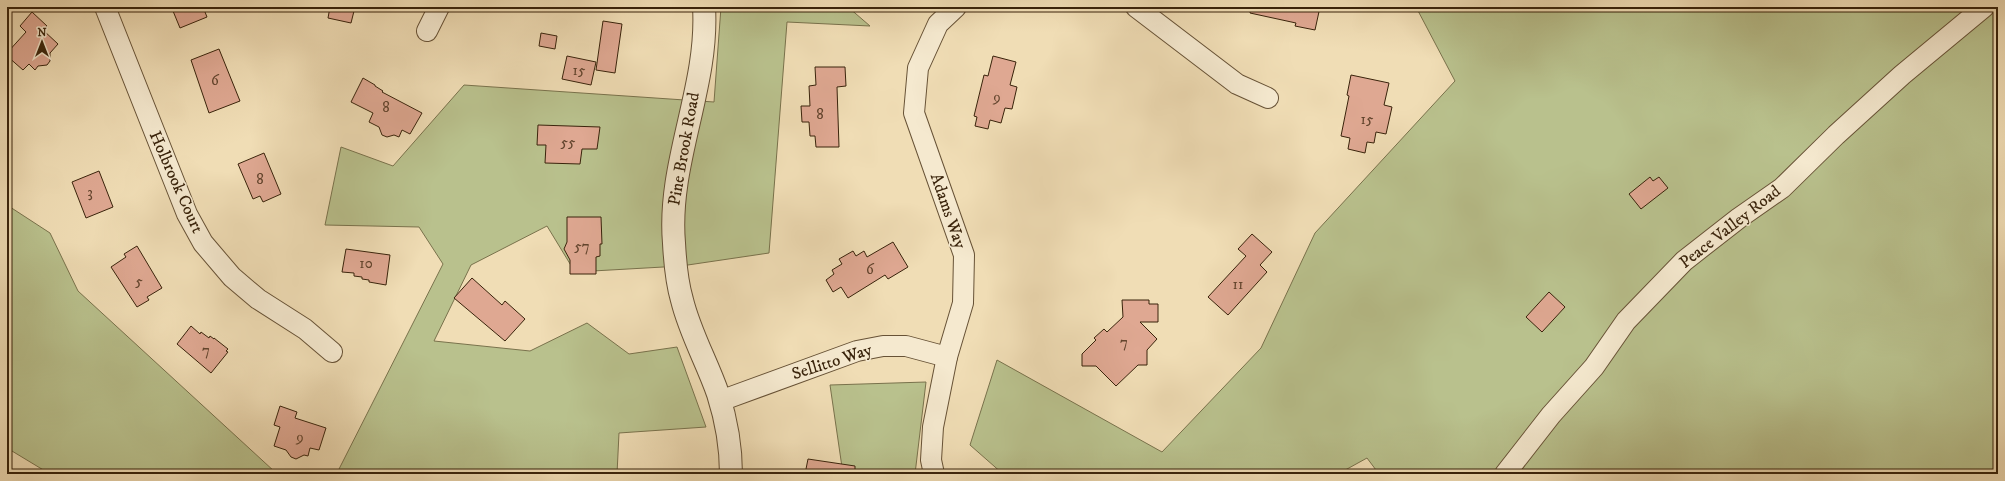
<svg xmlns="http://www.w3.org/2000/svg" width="2005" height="481" font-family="'IM FELL DW Pica',serif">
<rect width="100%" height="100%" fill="#f0ddb5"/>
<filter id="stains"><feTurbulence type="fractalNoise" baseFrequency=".005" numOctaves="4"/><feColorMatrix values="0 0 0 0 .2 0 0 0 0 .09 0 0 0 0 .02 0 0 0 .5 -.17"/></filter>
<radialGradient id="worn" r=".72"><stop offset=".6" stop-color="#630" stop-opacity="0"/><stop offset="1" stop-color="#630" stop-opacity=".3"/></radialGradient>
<g fill="#b9c18d" stroke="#79724c">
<polygon points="721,7 848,7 870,26 787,22 769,253 681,266 575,272 547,226 471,265 434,341 530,351 587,323 629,354 677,347 706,427 619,433 617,474 50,474 7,448 7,205 50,233 78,291 275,472 338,471 443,264 419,227 325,225 341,147 393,166 464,85 714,102"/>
<polygon points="1416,7 1998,7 1998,474 1379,474 1367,458 1338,474 1003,474 970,445 997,360 1162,452 1261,348 1315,233 1455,81"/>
<polygon points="926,382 915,474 843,474 830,385"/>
</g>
<g fill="#dfa892" stroke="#39230b">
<polygon points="181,7 203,7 207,17 180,28 173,11"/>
<polygon points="330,7 355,7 351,23 328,18"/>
<polygon points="1251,7 1320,7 1315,30 1295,26 1296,23 1250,13"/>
<polygon points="32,12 47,26 43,30 58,44 50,53 50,61 47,65 38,66 35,70 29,64 23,70 7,56 7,53 26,32 20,26"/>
<polygon points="603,21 622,24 615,73 596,70"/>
<polygon points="541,33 557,36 555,49 539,46"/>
<polygon points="219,49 240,101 209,113 191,60"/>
<polygon points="567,56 596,62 591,85 562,79"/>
<polygon points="993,56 1016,62 1010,85 1017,87 1012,109 1005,108 1001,123 990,120 988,129 975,126 977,117 974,116 984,75 988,76"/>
<polygon points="815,67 845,67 846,86 837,87 839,147 816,147 815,136 810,136 809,122 802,122 801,106 810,106 809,86 816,85"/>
<polygon points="1351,75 1389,83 1384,105 1392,107 1386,134 1376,132 1374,143 1367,142 1365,153 1348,149 1350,138 1341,136 1349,96 1347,95"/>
<polygon points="363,78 375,85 375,86 383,91 382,92 422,113 410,134 402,130 399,137 394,135 387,137 382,135 379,127 369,122 373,113 351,102"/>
<polygon points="538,125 600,127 597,149 582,149 580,164 545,163 546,145 537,145"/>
<polygon points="264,153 281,194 263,202 260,196 253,199 238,164"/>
<polygon points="99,171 113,207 86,218 72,182"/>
<polygon points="1650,177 1653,181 1659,177 1668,188 1641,209 1629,194"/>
<polygon points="567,217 601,217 602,244 600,244 600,256 596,257 596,274 570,274 570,260 564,249 567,242"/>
<polygon points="1252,234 1272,252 1260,265 1267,272 1228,315 1208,297 1246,256 1238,249"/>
<polygon points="893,242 908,267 888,279 885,275 848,298 841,287 833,292 826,280 834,274 832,270 842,264 839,259 853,251 856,256 864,251 867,257"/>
<polygon points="137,246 162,288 147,297 149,300 137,307 111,267 126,257 124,254"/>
<polygon points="346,249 390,255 386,285 369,282 369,280 362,279 362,277 354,276 354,273 342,272"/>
<polygon points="472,278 502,305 505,301 525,319 505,341 454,298"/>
<polygon points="1549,292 1565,307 1542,332 1526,317"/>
<polygon points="1122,300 1149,300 1149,304 1158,304 1158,322 1140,322 1157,339 1147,350 1147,365 1138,365 1116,386 1096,366 1082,366 1082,354 1096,340 1094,338 1104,329 1107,332 1123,317"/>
<polygon points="191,326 200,334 201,332 209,338 210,336 214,339 214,338 228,349 226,351 228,352 211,373 177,344"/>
<polygon points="280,406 297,412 295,418 326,428 319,450 310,448 308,456 304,455 296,459 291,457 286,450 274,446 280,427 274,425"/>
<polygon points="808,459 855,466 855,474 805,474"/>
</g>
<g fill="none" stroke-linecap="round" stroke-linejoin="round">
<defs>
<g id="minor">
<polyline points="105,7 187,214 203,243 232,277 258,299 305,329 332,352"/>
<polyline points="1136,7 1237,84 1268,98"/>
<polyline points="427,31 439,7"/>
<polyline points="720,401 857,351 883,346 906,346 947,357"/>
<polyline points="934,474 931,460 933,427 947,357 963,303 964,255 914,113 918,68 938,24 956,7"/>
<polyline points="1505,474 1551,415 1594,367 1626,321 1684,261 1739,218 1782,188 1836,135 1902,75 1984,7"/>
</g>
<path id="tertiary" d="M704 7C709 87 667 163 674 243 675 262 677 283 682 300 690 333 707 362 718 394 726 419 731 447 731 474"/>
</defs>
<use href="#minor" stroke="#675236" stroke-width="22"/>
<use href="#tertiary" stroke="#675236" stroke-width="24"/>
<use href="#minor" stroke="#f5e9cf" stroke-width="20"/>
<use href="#tertiary" stroke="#f5e9cf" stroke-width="22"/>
</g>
<g text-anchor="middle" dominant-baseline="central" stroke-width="3" stroke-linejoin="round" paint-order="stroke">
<g font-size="15" fill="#62442d">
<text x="579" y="70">15</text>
<text x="215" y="80">6</text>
<text x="997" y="97">9</text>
<text x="386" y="107">8</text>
<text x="820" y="114">8</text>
<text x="1367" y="119">15</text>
<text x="568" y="142">55</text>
<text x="260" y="179">8</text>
<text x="90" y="192">3</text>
<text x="582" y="246">57</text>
<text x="366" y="263">10</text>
<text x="870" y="269">6</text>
<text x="139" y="281">5</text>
<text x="1238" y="284">11</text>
<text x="1124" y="342">7</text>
<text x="206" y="350">7</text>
<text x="300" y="437">9</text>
</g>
<g font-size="17" fill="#39230b" stroke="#f5e9cf">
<text transform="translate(684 149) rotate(-80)">Pine Brook Road</text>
<text transform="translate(176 182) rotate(66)">Holbrook Court</text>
<text transform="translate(948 211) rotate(71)">Adams Way</text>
<text transform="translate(1730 227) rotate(-38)">Peace Valley Road</text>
<text transform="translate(832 362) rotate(-18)">Sellitto Way</text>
</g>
</g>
<rect width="2005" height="481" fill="none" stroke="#f0ddb5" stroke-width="24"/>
<rect x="8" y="8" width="1989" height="465" fill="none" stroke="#39230b" stroke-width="2"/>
<rect x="12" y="12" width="1981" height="457" fill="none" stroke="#39230b"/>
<g transform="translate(42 42)" stroke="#f5e9cf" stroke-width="3" paint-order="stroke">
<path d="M0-3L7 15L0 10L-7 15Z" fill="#39230b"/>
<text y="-6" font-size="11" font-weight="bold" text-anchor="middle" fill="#39230b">N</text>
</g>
<rect width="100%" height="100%" filter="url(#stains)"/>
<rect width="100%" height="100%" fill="url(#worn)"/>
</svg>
